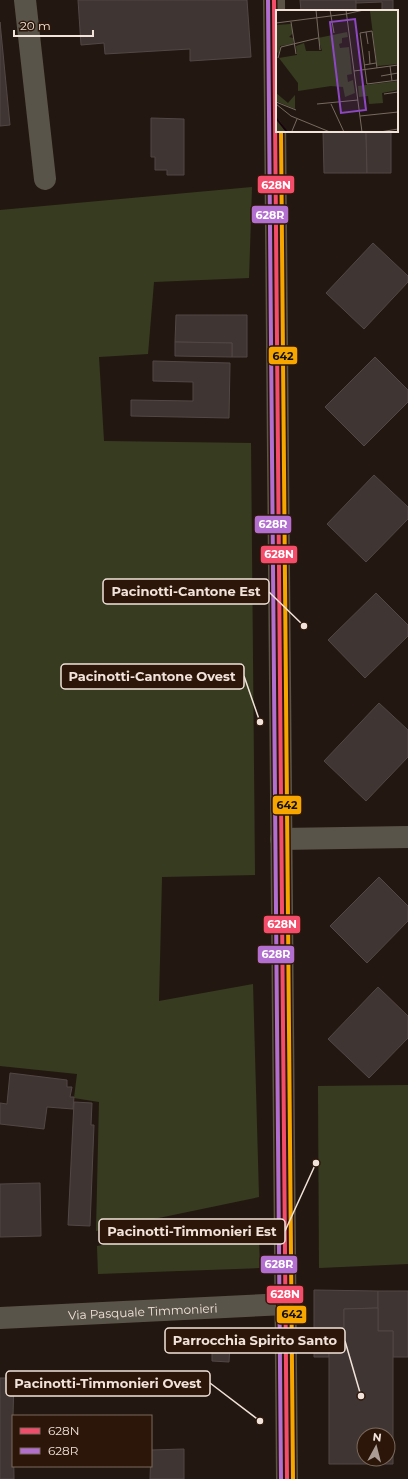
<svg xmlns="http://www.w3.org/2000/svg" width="408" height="1479" font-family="Montserrat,sans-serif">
<rect width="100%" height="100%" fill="#231811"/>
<g fill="#373c20">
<polygon points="252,187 249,278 154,282 148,354 99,357 104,441 251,443 255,875 162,877 159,1001 253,984 259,1197 96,1231 99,1102 74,1098 77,1074 0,1066 0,210"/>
<polygon points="408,1085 408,1264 319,1268 318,1086"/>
<polygon points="202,1228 227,1230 259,1238 260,1268 98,1274 97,1246"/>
</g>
<g fill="#3f3532" stroke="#524744" fill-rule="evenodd">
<polygon points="78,0 247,0 251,57 190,61 190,49 105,54 104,43 81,45"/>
<polygon points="300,0 356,0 356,11 301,11"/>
<polygon points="356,0 393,0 393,11 382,11 382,2 356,3"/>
<polygon points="0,22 10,125 0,126"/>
<polygon points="151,118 184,119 184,175 167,175 167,170 155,170 155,157 151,157"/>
<polygon points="323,131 366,131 367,173 324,173"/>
<polygon points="366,131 391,131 391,173 367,173"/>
<polygon points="373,243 408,276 408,282 364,329 326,293"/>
<polygon points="176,315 247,315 247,357 232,357 232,343 175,342"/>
<polygon points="175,342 232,343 232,357 175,356"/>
<polygon points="375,357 408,390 408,402 364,446 325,407"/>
<polygon points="153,361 230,363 229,418 131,416 131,400 193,401 193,382 153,381"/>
<polygon points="374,475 408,507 408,519 366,562 327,524"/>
<polygon points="376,593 408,625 408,636 365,678 328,640"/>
<polygon points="379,703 408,730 408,757 366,801 324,761"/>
<polygon points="379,877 408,906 408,921 367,963 330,926"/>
<polygon points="378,987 408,1016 408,1038 369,1078 328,1039"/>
<polygon points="10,1073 67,1080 67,1087 72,1087 70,1097 74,1097 73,1109 47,1107 44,1129 0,1124 0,1103 7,1104"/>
<polygon points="74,1102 92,1103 91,1125 94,1125 90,1226 68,1225"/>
<polygon points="40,1183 41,1236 0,1237 0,1184"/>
<polygon points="314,1290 378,1291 378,1308 344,1309 344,1331 329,1331 329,1357 314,1357"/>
<polygon points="378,1291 408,1291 408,1357 393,1357 393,1331 378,1331"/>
<path d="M378 1308V1331H393V1464H329V1331H344V1309ZM364 1435H388V1459H364Z"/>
<polygon points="212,1345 230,1345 229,1362 212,1361"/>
<polygon points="0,1378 14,1378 13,1416 14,1479 0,1479"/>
<polygon points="184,1449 184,1479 150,1479 151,1450"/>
</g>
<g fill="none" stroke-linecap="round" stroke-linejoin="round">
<g stroke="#595449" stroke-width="22">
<polyline points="25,0 45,179"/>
<polyline points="281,839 408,837"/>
<path id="s1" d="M0 1318 286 1304"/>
</g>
<polyline stroke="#5c5447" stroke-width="22" points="274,0 287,1479"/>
<defs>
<polyline id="bus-1" points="274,0 287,1479"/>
<polyline id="bus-2" points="268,0 281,1479"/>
<polyline id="bus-3" points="281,131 293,1479"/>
</defs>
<use href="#bus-1" stroke="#2b1609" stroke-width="7"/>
<use href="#bus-2" stroke="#2b1609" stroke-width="7"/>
<use href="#bus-3" stroke="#2b1609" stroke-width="7"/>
<use href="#bus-1" stroke="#f44d6c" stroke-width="4"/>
<use href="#bus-2" stroke="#b36fd0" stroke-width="4"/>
<use href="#bus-3" stroke="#f7a600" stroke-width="4"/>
</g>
<g text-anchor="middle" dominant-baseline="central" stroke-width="4" stroke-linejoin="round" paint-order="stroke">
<g font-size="12" fill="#f2e3da" stroke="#2b1609">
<text stroke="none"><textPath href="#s1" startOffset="143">Via Pasquale Timmonieri</textPath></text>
</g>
</g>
<g transform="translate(276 10)">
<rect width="122" height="122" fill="#231811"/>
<path d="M122 0V54L101 56 94 1ZM15 14 17 23 13 27 17 28V34L4 36 3 45 0 40V15ZM71 22 72 27 66 28V33L63 34 64 38 73 37 76 64 71 65 72 72 77 70 79 83 69 87 67 77 55 76 22 81V73L3 48 21 45 20 36 28 33 30 41H46L42 28ZM122 71V80L106 83 107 93 93 94 92 86 83 87 82 76ZM0 83 12 93 19 85V99L0 91ZM0 108 4 111 11 122H0Z" fill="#373c20"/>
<path fill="none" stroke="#18020e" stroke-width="2" d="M0 108 11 122"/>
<path fill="none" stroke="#766961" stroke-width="1" d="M40 0 44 40M54 0 58 23M70 0 86 122M70 4 88 0M15 12 20 44M0 13 70 4M90 22 92 34M93 41 94 54M2 48 5 37 42 28M88 55 100 53M114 56 116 71M101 58 96 21 84 23 91 74 122 70M78 61 122 55M105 66 122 63M108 84 122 82M0 92 20 100M0 94 15 106 54 122M41 94 82 90M55 94 68 122M84 106 122 102M16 121 21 109M104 122 122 119"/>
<path fill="#8d47c3" fill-opacity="0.15" stroke="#8d47c3" stroke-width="2" d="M79 9 90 100 65 103 54 12Z"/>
<rect width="122" height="122" fill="none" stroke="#f2e3da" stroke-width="2"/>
</g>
<path fill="none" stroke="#f2e3da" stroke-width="1.5" d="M304 626L269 592M260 722L244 676M316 1163L285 1231M361 1396L345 1341M260 1421L210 1383"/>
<g fill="#f2e3da" stroke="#2b1609" stroke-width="1.5">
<circle cx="304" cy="626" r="4"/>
<circle cx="260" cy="722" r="4"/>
<circle cx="316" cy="1163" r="4"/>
<circle cx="361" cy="1396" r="4"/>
<circle cx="260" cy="1421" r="4"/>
</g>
<g fill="#2b1609" stroke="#f2e3da" stroke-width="1.5">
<rect x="103" y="579" width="166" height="25" rx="4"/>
<rect x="61" y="664" width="183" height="25" rx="4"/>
<rect x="99" y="1219" width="186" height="25" rx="4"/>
<rect x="165" y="1328" width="180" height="25" rx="4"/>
<rect x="6" y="1371" width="204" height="25" rx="4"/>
</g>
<g font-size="13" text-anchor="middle" font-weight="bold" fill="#f2e3da">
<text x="186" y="596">Pacinotti-Cantone Est</text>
<text x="152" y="681">Pacinotti-Cantone Ovest</text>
<text x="192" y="1236">Pacinotti-Timmonieri Est</text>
<text x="255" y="1345">Parrocchia Spirito Santo</text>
<text x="108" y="1388">Pacinotti-Timmonieri Ovest</text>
</g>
<g stroke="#2b1609" stroke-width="1.5">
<rect x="257" y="175" width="38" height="19" rx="4" fill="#f44d6c"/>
<rect x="251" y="205" width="38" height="19" rx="4" fill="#b36fd0"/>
<rect x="268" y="346" width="30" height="19" rx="4" fill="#f7a600"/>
<rect x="254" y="515" width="38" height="19" rx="4" fill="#b36fd0"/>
<rect x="260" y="545" width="38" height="19" rx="4" fill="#f44d6c"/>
<rect x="272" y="795" width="30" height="20" rx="4" fill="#f7a600"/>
<rect x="263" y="915" width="38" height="19" rx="4" fill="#f44d6c"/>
<rect x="257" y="945" width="38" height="19" rx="4" fill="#b36fd0"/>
<rect x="260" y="1255" width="38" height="19" rx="4" fill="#b36fd0"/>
<rect x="266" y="1285" width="38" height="19" rx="4" fill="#f44d6c"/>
<rect x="276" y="1305" width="31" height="19" rx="4" fill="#f7a600"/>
</g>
<g font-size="11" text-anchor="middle" font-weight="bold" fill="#fff">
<text x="276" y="189">628N</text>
<text x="270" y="219">628R</text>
<text x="273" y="528">628R</text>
<text x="279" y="558">628N</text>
<text x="282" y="928">628N</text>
<text x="276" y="958">628R</text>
<text x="279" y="1268">628R</text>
<text x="285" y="1298">628N</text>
</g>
<g font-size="11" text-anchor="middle" font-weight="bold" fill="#111">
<text x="283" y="360">642</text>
<text x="287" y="809">642</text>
<text x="292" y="1318">642</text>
</g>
<rect x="12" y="1415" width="140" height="52" fill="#2b1609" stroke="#7b685d"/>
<rect x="20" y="1428" width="20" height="6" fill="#f44d6c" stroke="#7b685d"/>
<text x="48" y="1435" font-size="12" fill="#f2e3da">628N</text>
<rect x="20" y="1448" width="20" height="6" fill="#b36fd0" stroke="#7b685d"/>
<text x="48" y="1455" font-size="12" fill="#f2e3da">628R</text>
<g transform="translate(376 1447) rotate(7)"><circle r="19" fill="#2b1609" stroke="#7b685d"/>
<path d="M0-3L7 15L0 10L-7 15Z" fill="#aa9c94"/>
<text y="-6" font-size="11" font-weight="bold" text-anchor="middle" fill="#f2e3da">N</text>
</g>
<path d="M14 30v6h79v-6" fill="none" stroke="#f2e3da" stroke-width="2"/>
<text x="20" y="30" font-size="12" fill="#f2e3da" stroke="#2b1609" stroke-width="3" paint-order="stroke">20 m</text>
</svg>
